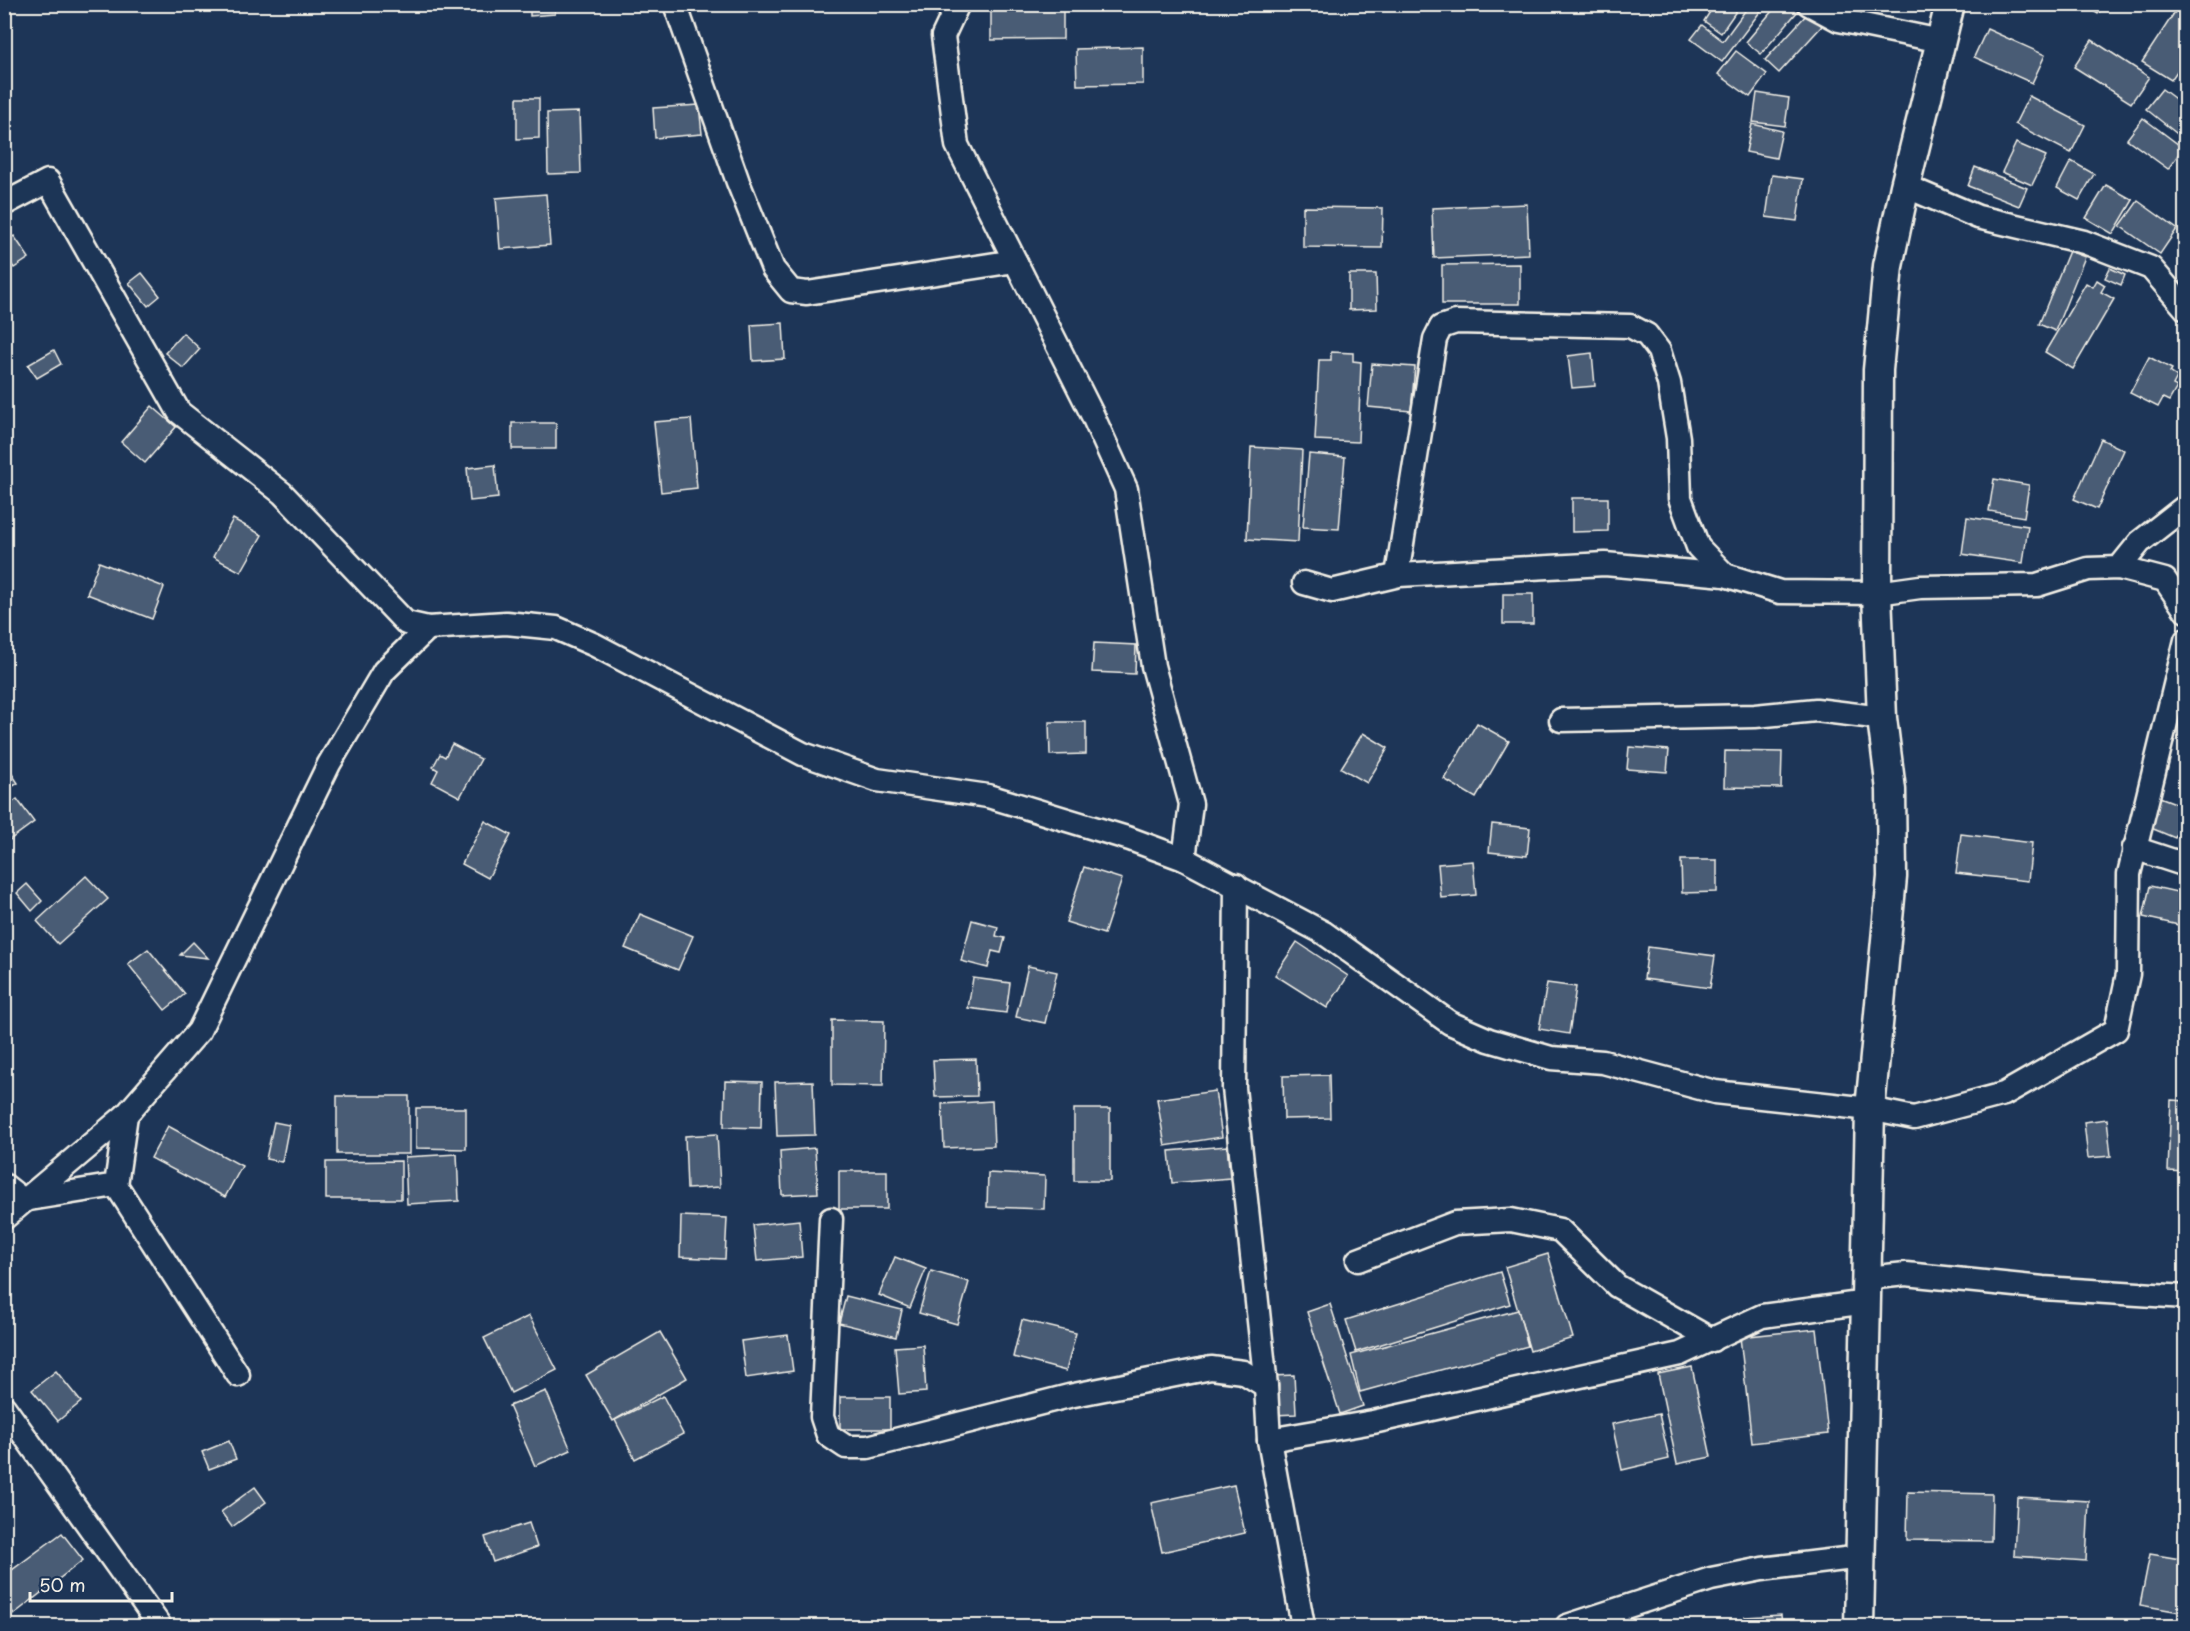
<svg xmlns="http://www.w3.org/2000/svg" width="2190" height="1631" font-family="'Playpen Sans',sans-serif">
<rect width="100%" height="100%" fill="#1d3557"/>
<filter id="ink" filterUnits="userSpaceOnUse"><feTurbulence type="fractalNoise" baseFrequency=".0167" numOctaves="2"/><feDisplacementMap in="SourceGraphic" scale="12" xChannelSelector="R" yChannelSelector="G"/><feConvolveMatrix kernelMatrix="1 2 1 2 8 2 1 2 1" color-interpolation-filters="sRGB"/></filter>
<g filter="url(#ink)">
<g fill="#485b74" stroke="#f4f1e8" stroke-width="1.5">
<polygon points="530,4 555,4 555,14 530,16"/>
<polygon points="1063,4 1063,39 991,40 991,5"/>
<polygon points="1715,4 1741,4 1721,33 1704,21"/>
<polygon points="1750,4 1766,4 1722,62 1691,39 1702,25 1723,41"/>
<polygon points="1778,4 1791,4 1798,11 1761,54 1746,42"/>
<polygon points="2082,4 2104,4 2098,14"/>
<polygon points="2180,4 2186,4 2186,58 2171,80 2142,62"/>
<polygon points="1808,13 1822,26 1779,73 1765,60"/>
<polygon points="1987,29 2045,55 2032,83 1974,57"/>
<polygon points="2092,40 2149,77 2131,103 2074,67"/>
<polygon points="1143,47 1143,84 1077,85 1076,49"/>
<polygon points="1736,51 1767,74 1750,97 1718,74"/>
<polygon points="2186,65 2186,82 2178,77"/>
<polygon points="2162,89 2186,107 2186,141 2146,109"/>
<polygon points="1757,93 1789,98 1785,126 1753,122"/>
<polygon points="2029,96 2085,125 2071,153 2015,124"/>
<polygon points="517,98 539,98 539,138 517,139"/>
<polygon points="699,105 702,134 655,138 653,108"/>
<polygon points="579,112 581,173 548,174 547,113"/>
<polygon points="2143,118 2183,148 2168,169 2127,139"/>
<polygon points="1752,124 1782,131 1776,158 1746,152"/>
<polygon points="2016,143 2046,156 2032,185 2002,172"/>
<polygon points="2071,161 2094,174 2079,200 2057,188"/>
<polygon points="1975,167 2027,188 2019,206 1968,186"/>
<polygon points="1772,175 1803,179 1797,221 1766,217"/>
<polygon points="2106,185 2133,200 2113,234 2086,218"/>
<polygon points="546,194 550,245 500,249 496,198"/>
<polygon points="2138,201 2177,229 2160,254 2120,226"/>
<polygon points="1527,204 1529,254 1434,258 1432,208"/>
<polygon points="1303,207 1383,208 1382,248 1303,247"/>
<polygon points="14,236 29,258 14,268 4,254 4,243"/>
<polygon points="2069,251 2085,257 2055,331 2039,324"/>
<polygon points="1520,264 1520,304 1442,304 1442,265"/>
<polygon points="2110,268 2125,275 2121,285 2105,278"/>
<polygon points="142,273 160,296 148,306 129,283"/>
<polygon points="1349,274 1376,274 1377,309 1349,310"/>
<polygon points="2097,280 2105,285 2101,292 2114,299 2073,369 2045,352 2086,283 2093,287"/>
<polygon points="783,323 785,359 753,361 751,325"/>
<polygon points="183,333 200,349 183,368 165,353"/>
<polygon points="54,350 61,364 37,378 28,365"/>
<polygon points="1331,352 1353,353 1353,361 1361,362 1358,442 1315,440 1319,360 1331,360"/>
<polygon points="1592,353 1595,386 1572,388 1568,356"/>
<polygon points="2149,357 2172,369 2170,372 2177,377 2173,385 2177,387 2169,401 2163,398 2158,407 2130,393"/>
<polygon points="1372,364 1415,367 1411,411 1368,407"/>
<polygon points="152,406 176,427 145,463 121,442"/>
<polygon points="691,419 697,488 661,492 654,422"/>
<rect x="512" y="423" width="44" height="26"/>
<polygon points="2101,439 2124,450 2097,509 2074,499"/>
<polygon points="1251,447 1302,450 1298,542 1247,539"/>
<polygon points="1309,454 1345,457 1339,529 1303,527"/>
<polygon points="495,465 498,498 470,501 467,468"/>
<polygon points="1994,479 2029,485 2024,517 1989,511"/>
<polygon points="1572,498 1608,498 1608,531 1572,532"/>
<polygon points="1967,517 2028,526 2023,563 1962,554"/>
<polygon points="233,519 262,535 241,572 213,557"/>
<polygon points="99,562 164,587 152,619 87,594"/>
<rect x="1503" y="594" width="30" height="30"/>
<polygon points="1094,643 1136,645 1135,674 1092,672"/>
<polygon points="1049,722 1086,722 1086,754 1050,755"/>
<polygon points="1477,723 1509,741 1476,798 1444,779"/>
<polygon points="1363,733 1388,748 1367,783 1341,768"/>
<polygon points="452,744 481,759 460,797 432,782 438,770 433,767 440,754 445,757"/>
<polygon points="1629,747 1669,750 1667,772 1627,769"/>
<polygon points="1725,751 1782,752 1781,788 1724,787"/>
<polygon points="4,762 18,783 4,792"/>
<polygon points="2157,796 2186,807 2175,838 2144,825"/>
<polygon points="17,799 34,822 4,844 4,809"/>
<polygon points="485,821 511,835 488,878 462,864"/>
<polygon points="1492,824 1530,828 1527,856 1489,852"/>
<polygon points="1961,834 2032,843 2028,881 1956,873"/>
<polygon points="1681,860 1717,860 1717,892 1682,893"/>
<polygon points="1473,861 1476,895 1441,898 1438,864"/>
<polygon points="1084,867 1122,879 1104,934 1066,922"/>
<polygon points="86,876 108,899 58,944 37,921"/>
<polygon points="27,884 42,901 32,911 17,893"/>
<polygon points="2150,886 2186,894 2183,926 2143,917"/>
<polygon points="640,914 693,936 678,970 625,948"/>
<polygon points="972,920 998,927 996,936 1005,938 1001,953 992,951 988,968 961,961"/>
<polygon points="193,942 208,958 180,955"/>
<polygon points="1297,942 1348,976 1327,1008 1275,975"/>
<polygon points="1648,947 1715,956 1710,988 1644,979"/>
<polygon points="148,949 185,994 165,1010 128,964"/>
<polygon points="1028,966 1057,972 1045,1023 1016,1017"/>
<polygon points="973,978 1010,983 1006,1013 968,1008"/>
<polygon points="1547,983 1576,987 1569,1034 1539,1029"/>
<polygon points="832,1020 884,1021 883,1086 832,1085"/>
<polygon points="976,1059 977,1096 935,1097 933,1060"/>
<polygon points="1329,1075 1330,1118 1284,1119 1283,1076"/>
<polygon points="725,1081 762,1082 761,1128 724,1127"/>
<polygon points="813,1081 815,1135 777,1136 775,1082"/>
<polygon points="1215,1091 1222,1137 1165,1146 1157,1099"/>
<rect x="337" y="1096" width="72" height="58"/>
<polygon points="2171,1100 2186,1101 2186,1172 2168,1171"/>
<polygon points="992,1101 994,1146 944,1148 942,1104"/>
<polygon points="416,1108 466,1108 466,1149 416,1148"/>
<rect x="1074" y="1109" width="36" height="72"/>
<polygon points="2107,1119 2111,1156 2088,1158 2084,1122"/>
<polygon points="274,1122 289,1125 282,1162 266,1159"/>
<polygon points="168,1126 242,1166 225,1197 151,1158"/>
<polygon points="717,1134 720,1187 687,1189 685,1136"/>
<polygon points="1227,1146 1230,1178 1172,1183 1169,1151"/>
<polygon points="815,1148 818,1193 782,1195 780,1151"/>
<polygon points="457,1154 459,1201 407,1204 405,1157"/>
<polygon points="401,1161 401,1199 326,1199 326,1162"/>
<rect x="839" y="1171" width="48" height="38"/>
<polygon points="988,1173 1045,1176 1044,1209 987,1207"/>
<polygon points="681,1216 727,1218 725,1259 680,1257"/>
<polygon points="799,1220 802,1257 757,1261 753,1225"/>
<polygon points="1548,1254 1573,1338 1530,1351 1505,1267"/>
<polygon points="895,1257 926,1269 910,1308 879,1295"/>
<polygon points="931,1271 969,1282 957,1324 919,1313"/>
<polygon points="1500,1272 1510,1304 1356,1352 1346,1320"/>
<polygon points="846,1296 902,1310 896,1337 839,1323"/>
<polygon points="1330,1304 1363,1406 1340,1414 1307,1312"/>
<polygon points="1518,1310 1528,1346 1360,1392 1351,1355"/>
<polygon points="529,1316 557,1370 511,1393 484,1338"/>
<polygon points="1022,1320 1076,1333 1066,1371 1013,1357"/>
<polygon points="1816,1329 1828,1434 1752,1443 1740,1337"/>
<polygon points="660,1332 687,1378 613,1421 586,1375"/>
<polygon points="788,1335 793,1371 746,1378 741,1341"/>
<polygon points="923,1345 926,1392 899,1394 895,1347"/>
<polygon points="1692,1367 1711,1457 1677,1464 1658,1374"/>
<polygon points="56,1371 81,1402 58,1421 32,1390"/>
<polygon points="1294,1375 1296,1414 1274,1415 1272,1376"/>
<polygon points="546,1391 571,1450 535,1466 509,1406"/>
<polygon points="663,1396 683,1434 635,1459 615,1420"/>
<rect x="840" y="1397" width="50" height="32"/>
<polygon points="1659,1414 1669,1459 1622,1470 1612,1424"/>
<polygon points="229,1441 236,1459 209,1469 202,1452"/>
<polygon points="1234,1485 1245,1533 1162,1552 1151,1503"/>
<polygon points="255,1487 266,1502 232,1527 221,1512"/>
<polygon points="1908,1492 1992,1494 1991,1541 1907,1540"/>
<polygon points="2017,1497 2089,1501 2086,1561 2014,1556"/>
<polygon points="529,1523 537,1547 493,1562 485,1537"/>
<polygon points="62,1533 83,1560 14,1614 4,1601 4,1576"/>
<polygon points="2150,1554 2186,1560 2186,1613 2140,1605"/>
<polygon points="1781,1615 1782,1626 1746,1626 1745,1617"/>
</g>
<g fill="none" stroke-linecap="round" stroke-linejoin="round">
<defs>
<g id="minor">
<polyline points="675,4 738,182 773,269 791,291 807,293 1015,261"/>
<polyline points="958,4 943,36 957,145 1092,414 1126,489 1153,666 1191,804 1184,859"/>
<polyline points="1809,4 1839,20 1941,41"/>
<polyline points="1905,186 1978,217 2084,242 2151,268 2186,309"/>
<polyline points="4,204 48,181 179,412 282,493 406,623 428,628 506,623 556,628 595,645 803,754 877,780 988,796 1130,839 1184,859 1324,933 1450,1023 1489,1040 1551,1058 1603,1062 1715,1092 1870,1109 1914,1118 2004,1094 2116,1030 2128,974 2129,874 2186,640"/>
<polyline points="2119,568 2140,542 2186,506"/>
<polyline points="1397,575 1435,339 1441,327 1456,322 1630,326 1647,335 1659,351 1669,383 1678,438 1680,498 1698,547 1725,575"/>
<polyline points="1304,583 1332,591 1399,575 1605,564 1725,575 1780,592 1877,593 1920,587 2037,585 2088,569 2119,568 2165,580 2186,611"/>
<polyline points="1561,720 1755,716 1816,710 1882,718"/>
<polyline points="2134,848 2186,865"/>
<polyline points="1236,885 1234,1088 1266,1386 1269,1440 1303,1626"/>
<polyline points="4,1185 23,1200 116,1185 126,1115"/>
<polyline points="116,1185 238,1375"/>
<polyline points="4,1218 126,1115 199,1031 329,764 384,671 428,628"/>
<polyline points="831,1219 822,1417 828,1435 846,1447 868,1447 1069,1396 1211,1368 1243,1372 1266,1386"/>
<polyline points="1358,1260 1455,1223 1511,1220 1560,1230 1617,1286 1712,1340"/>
<polyline points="1867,1278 1906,1274 2043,1288 2186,1297"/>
<polyline points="4,1407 160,1626"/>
<polyline points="1269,1440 1373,1422 1680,1354 1762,1316 1867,1302"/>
<polyline points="1567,1626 1711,1579 1762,1569 1861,1557"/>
</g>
<polyline id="tertiary" points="1859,1626 1870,1109 1892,877 1891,790 1882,718 1877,593 1878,370 1888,266 1905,186 1950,4"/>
</defs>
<use href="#minor" stroke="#f4f1e8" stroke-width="27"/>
<use href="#tertiary" stroke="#f4f1e8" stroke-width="33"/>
<use href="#minor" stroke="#1d3557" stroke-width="22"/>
<use href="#tertiary" stroke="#1d3557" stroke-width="28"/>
</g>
</g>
<rect width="2190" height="1631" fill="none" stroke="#1d3557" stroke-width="24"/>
<rect x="12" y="12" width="2166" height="1607" fill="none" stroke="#f4f1e8" stroke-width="2" filter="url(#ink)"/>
<path d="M30 1592v9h142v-9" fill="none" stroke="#f4f1e8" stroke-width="3"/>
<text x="39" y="1592" font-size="18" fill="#f4f1e8" stroke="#1d3557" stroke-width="4.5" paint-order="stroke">50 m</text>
</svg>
